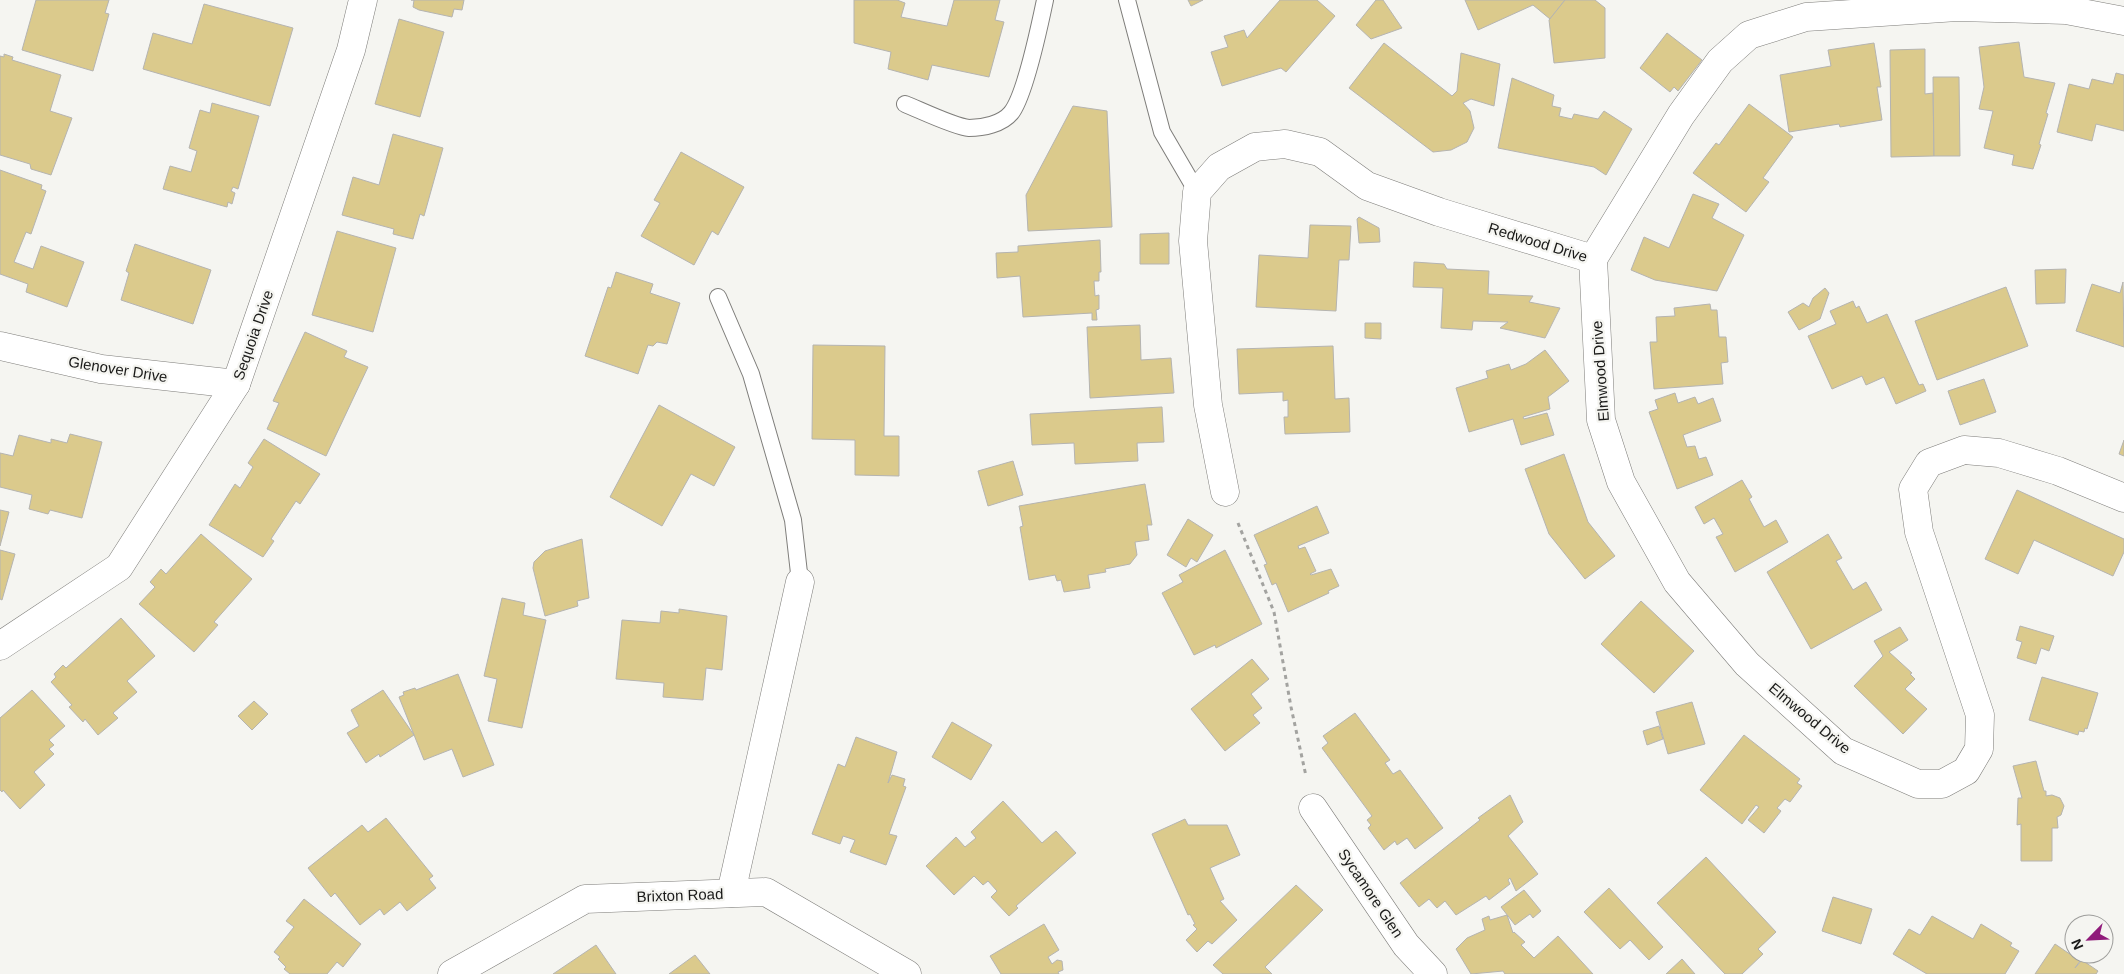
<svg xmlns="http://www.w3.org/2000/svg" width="2124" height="974" font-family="Arial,sans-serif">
<rect width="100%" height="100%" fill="#f5f5f1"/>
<g fill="#dbca8c" stroke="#b5b4b1">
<polygon points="36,0 109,0 105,13 109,14 93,71 22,50"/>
<polygon points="411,0 464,0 462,10 454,9 452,17 419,10 413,7 414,0"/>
<polygon points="854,0 897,0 905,3 901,17 947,26 954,0 1000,0 995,20 1004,22 989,77 932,65 928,80 888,69 891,52 854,43"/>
<polygon points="1188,0 1203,0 1191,6"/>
<polygon points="1280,0 1317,0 1335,16 1286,72 1281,68 1222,86 1211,52 1228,47 1224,36 1244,30 1247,38"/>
<polygon points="1376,0 1383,0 1402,28 1371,39 1356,25"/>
<polygon points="1465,0 1565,0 1550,19 1533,5 1478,30"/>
<polygon points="1565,0 1595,0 1605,8 1605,58 1554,63 1549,20"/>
<polygon points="204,4 293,28 270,106 143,69 153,33 192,44"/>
<polygon points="399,19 444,32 420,117 375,104"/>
<polygon points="1667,33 1702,60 1678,91 1674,87 1670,92 1640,68"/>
<polygon points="2019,42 2024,77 2055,83 2046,113 2048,114 2039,144 2041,145 2033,169 2012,165 2014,155 1984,148 1993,111 1979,109 1984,87 1979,47"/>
<polygon points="1384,43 1452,96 1457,91 1461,53 1500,64 1494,106 1471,99 1463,103 1470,111 1474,128 1467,142 1451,150 1433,152 1349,88"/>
<polygon points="1874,43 1881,87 1877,87 1882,120 1840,127 1839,124 1789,132 1780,75 1831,66 1828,50"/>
<polygon points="1925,49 1925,94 1933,93 1934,156 1891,157 1890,50"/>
<polygon points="4,54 13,57 12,60 61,75 50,111 72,118 51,175 31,169 30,164 0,155 0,56 4,57"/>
<polygon points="2116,73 2124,75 2124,131 2096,124 2092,141 2057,132 2069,84 2089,89 2092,79 2113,84"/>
<polygon points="1933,77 1959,77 1960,156 1934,156"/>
<polygon points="1512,78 1554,95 1552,106 1561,108 1559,116 1572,119 1574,114 1598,119 1604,111 1632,129 1606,175 1594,167 1498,148"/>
<polygon points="212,103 259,116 238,189 233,187 231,191 235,193 232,204 228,202 227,207 163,189 170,166 191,172 197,151 189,148 200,110 210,113"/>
<polygon points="1749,104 1793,137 1763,178 1769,182 1746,212 1693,173 1716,143 1719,145"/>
<polygon points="1073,106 1107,111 1112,227 1028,231 1026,195"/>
<polygon points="393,134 443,148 424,216 420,214 413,239 393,234 394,229 342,215 353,177 379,185"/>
<polygon points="681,152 744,187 718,235 712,231 694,265 641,236 660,203 654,200"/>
<polygon points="0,170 42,185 41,189 46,191 31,234 26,232 14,262 33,269 41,246 84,262 67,307 26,292 28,284 0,274"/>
<polygon points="1693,194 1719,204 1712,218 1744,235 1717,291 1655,280 1631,270 1644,237 1669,248"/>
<polygon points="1359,217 1379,228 1380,242 1359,243 1357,219"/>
<polygon points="1310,225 1351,226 1349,260 1339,260 1336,311 1256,307 1259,255 1308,258"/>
<polygon points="337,231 396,248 373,332 312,315"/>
<polygon points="1169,233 1169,264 1140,264 1140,234"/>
<polygon points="1100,240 1101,272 1099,272 1099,281 1094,281 1095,296 1099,295 1099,309 1096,310 1097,320 1092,320 1092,313 1023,317 1020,276 997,278 996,253 1018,252 1018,246"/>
<polygon points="135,244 211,270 193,324 121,300 129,273 126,271"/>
<polygon points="1414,262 1444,264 1447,269 1489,271 1488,294 1533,296 1529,302 1560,308 1545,338 1500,328 1508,322 1473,321 1472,330 1441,328 1443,288 1413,287"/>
<polygon points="2066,269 2065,303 2036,304 2035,270"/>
<polygon points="616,272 653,284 650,293 680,303 667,344 657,342 653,346 648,345 638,374 585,356 608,287 611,288"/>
<polygon points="2123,282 2124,347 2076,331 2092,284 2120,293"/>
<polygon points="2006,287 2028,346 1937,380 1915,321"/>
<polygon points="1825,288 1829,293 1820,319 1799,330 1788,312 1803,303 1809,307 1813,298"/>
<polygon points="1853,301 1856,308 1859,306 1867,323 1887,314 1919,385 1923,384 1926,391 1896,404 1884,377 1866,385 1862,376 1832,389 1808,336 1836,324 1830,311"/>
<polygon points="1710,304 1711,310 1717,310 1719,337 1726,337 1728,362 1721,363 1723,384 1654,389 1650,342 1657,342 1656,317 1675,316 1674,308"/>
<polygon points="1365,323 1381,323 1381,339 1365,338"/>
<polygon points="1140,325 1141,360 1171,358 1174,393 1090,398 1087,327"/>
<polygon points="305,332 347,351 344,357 368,367 326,456 267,429 279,403 273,401"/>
<polygon points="813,345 885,346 884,436 899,436 899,476 855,475 855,440 812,439"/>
<polygon points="1333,346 1335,399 1349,398 1350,432 1285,434 1284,417 1288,417 1288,400 1283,401 1283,392 1239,394 1237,349"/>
<polygon points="1545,350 1569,381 1548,397 1550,409 1523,417 1524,419 1547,413 1554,435 1521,445 1513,419 1469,432 1456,388 1488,378 1486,371 1509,364 1511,370 1526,364"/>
<polygon points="1984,379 1996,412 1960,425 1948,391"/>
<polygon points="1675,393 1678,403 1695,397 1698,404 1713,398 1721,421 1683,435 1687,447 1695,446 1699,459 1706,457 1713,475 1677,489 1649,412 1658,409 1655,400"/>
<polygon points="659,405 735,447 714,486 691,474 662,526 610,497"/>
<polygon points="1162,407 1164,442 1137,443 1138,461 1075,464 1074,443 1032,445 1030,414"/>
<polygon points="70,434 102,442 82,518 50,510 48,514 29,509 32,495 0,487 0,453 13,456 19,435 51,443 51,439 67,443"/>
<polygon points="264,439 320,474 300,504 296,501 271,539 274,541 263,557 209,525 235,484 240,488 253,467 248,463"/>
<polygon points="2124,440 2124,456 2119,454"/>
<polygon points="1564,454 1588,522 1615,556 1585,579 1549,534 1525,469"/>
<polygon points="1013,461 1023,495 988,506 978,471"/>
<polygon points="1742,480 1752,497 1749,499 1764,527 1776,520 1788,542 1735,572 1716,537 1723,534 1714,518 1704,524 1695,507"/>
<polygon points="1145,484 1152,525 1147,525 1149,540 1135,542 1137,555 1130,564 1105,569 1106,572 1088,575 1090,588 1064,592 1061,580 1057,581 1055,575 1029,580 1020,527 1023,526 1019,506"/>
<polygon points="2017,490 2124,539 2124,552 2113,576 2034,540 2018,574 1985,559"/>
<polygon points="1317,506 1329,533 1298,546 1299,549 1305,547 1316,571 1310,574 1311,575 1331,569 1339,586 1328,591 1329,593 1288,612 1276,583 1272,585 1264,565 1267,564 1254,535"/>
<polygon points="0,510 9,512 0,546"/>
<polygon points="1188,519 1213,535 1197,562 1191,558 1186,567 1167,555"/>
<polygon points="201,534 252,579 214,622 218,625 194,652 139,604 155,587 150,582 161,569 166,574"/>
<polygon points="1828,534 1842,558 1836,561 1853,590 1866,582 1882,610 1811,649 1767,572"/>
<polygon points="582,539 589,598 577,601 578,606 545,616 533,568 534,562 545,551"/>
<polygon points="0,550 15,554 2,600 0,599"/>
<polygon points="1225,550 1262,624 1216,648 1215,645 1194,655 1162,593 1183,582 1179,575"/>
<polygon points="502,598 525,603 523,615 546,620 522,728 488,721 497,679 484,676"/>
<polygon points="1641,601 1694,651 1654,693 1601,644"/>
<polygon points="679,609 727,616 722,670 706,668 703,700 663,697 664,683 616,679 622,620 660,623 661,611 679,613"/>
<polygon points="121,618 155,656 127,681 137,692 113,713 118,718 98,735 85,719 83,722 69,707 72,705 51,682 56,677 54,674 63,665 66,668"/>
<polygon points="2020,626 2054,636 2049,651 2041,648 2036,664 2017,658 2022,642 2016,640"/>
<polygon points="1900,627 1908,640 1889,652 1912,673 1910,674 1915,679 1905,689 1927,709 1903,734 1854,686 1883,656 1874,641"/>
<polygon points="1252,659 1269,679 1251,694 1262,708 1253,715 1260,723 1225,751 1191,709"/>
<polygon points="458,674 494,765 463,777 452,749 424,760 399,697 404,695 403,692 415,688 416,690"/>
<polygon points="2042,677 2098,693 2087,729 2085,728 2084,732 2079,731 2078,735 2029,720"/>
<polygon points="32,690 65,726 49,740 54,745 49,749 54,754 34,772 45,785 20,809 3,790 2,792 0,790 0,718"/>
<polygon points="383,690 414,735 380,757 379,754 366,763 347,733 359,726 351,710"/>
<polygon points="254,701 268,714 252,730 238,716"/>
<polygon points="1692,702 1705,744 1668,754 1656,712"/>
<polygon points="1355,713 1390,760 1385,763 1393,774 1400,770 1443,828 1415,849 1407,838 1397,845 1395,841 1384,850 1368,828 1371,825 1367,820 1372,816 1322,748 1328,743 1323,736"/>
<polygon points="952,722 992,745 971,780 932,757"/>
<polygon points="1659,726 1663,739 1647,745 1643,731"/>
<polygon points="1744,735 1800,779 1797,783 1802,786 1790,802 1785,799 1777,808 1781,811 1764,833 1748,820 1759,807 1756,805 1742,824 1700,790"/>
<polygon points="856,737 897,752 888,783 892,775 905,779 903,786 906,787 889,834 897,836 886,865 850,852 855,840 843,836 840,844 812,834 838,764 845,767"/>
<polygon points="2036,761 2044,791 2046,791 2046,796 2052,795 2060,798 2064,806 2061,815 2057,817 2058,828 2052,828 2052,861 2021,861 2021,824 2017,825 2018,798 2022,798 2013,766"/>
<polygon points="1510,795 1523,822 1508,836 1538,874 1516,891 1510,878 1508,880 1510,884 1489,900 1486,896 1456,915 1445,901 1437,908 1429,899 1419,907 1400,883 1480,820 1478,818"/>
<polygon points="1003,801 1042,843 1056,831 1076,853 1016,906 1018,908 1009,916 991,897 997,891 988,881 983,885 974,876 954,895 926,866 956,837 965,847 976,838 971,832"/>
<polygon points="386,818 433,876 429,879 436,888 407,911 400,902 384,915 380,909 360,925 335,893 331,897 308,868 362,825 368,832"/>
<polygon points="1185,819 1188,825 1227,825 1240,855 1210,868 1224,899 1220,901 1237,920 1212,944 1208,941 1197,952 1186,940 1197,929 1193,925 1195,924 1190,914 1188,915 1152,834"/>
<polygon points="1706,857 1776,932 1758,949 1763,954 1742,974 1725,974 1657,903"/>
<polygon points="1296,885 1323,910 1265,967 1272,974 1223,974 1213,965"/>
<polygon points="1609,888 1663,947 1649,960 1630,940 1620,949 1584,912"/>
<polygon points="1524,890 1541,911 1533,918 1530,914 1515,925 1501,907"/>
<polygon points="1833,897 1872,909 1861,944 1822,931"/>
<polygon points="304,899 361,944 343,967 337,962 327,974 290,974 284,969 286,967 278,959 280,957 274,952 294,927 286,921"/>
<polygon points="1507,915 1513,933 1514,932 1525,942 1521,945 1534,958 1558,936 1593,974 1505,974 1503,971 1471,974 1456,949 1467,938 1485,930 1482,919 1489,916 1490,920"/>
<polygon points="1932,916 1973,939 1981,924 2012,943 2010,946 2019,951 2005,974 1927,974 1893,954 1909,929 1920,935"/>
<polygon points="1044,924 1059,950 1048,957 1052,964 1057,960 1062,961 1063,970 1058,972 1059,974 1001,974 990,956"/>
<polygon points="2055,944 2080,961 2075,968 2082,960 2098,971 2096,974 2035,974"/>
<polygon points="596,945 616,974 553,974"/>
<polygon points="695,955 710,974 669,974"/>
<polygon points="1682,959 1695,974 1666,974"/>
</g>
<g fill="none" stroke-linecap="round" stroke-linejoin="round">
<defs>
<g id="service">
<polyline points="1127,0 1162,132 1197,192"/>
<path d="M905 104C920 110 955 127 969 128 983 128 1002 124 1011 113 1025 96 1040 24 1045 0"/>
<polyline points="718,297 751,374 793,520 800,582"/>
</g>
<g id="minor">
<polyline points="1593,259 1601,420 1621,482 1677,582 1747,664 1843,751 1918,784 1942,784 1966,771 1979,749 1980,715 1919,532 1913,489 1929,463 1964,450 1999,453 2058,471 2124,498"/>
<polyline points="0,346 101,369 236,384"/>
<polyline points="1225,492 1208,405 1193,241 1197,192 1219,167 1255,147 1285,144 1320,152 1367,186 1439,212 1593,259 1681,115 1720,61 1749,35 1806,17 1957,7 2066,10 2124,21"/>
<polyline points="0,646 119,567 236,384 351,50 363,0"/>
<polyline points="1313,808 1406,945 1433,974"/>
<polyline points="731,893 800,582"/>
<polyline points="452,974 585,899 766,892 907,974"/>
</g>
</defs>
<use href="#service" stroke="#7e7d7a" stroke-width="18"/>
<use href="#minor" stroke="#7e7d7a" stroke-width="29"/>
<polyline stroke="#a3a3a0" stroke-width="3" stroke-dasharray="4 4" stroke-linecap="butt" points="1238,523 1274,612 1291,707 1306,776"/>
<use href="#service" stroke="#fff" stroke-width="16"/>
<use href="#minor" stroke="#fff" stroke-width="28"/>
</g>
<g text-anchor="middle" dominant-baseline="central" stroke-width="4.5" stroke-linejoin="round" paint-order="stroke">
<g font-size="15" fill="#1a1a19" stroke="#f5f5f1">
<text transform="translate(1538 242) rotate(17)">Redwood Drive</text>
<text transform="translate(253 335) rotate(-71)">Sequoia Drive</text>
<text transform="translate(118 369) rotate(9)">Glenover Drive</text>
<text transform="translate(1600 371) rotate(-94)">Elmwood Drive</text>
<text transform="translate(1810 718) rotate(40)">Elmwood Drive</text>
<text transform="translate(1371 893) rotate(56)">Sycamore Glen</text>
<text transform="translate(680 895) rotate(-2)">Brixton Road</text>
</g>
</g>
<g transform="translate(2089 939) rotate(246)"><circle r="24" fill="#f5f5f1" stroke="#9d9d9b"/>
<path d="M0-4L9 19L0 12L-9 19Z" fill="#901b7a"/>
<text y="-8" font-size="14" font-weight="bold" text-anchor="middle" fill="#1a1a19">N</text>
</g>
</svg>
